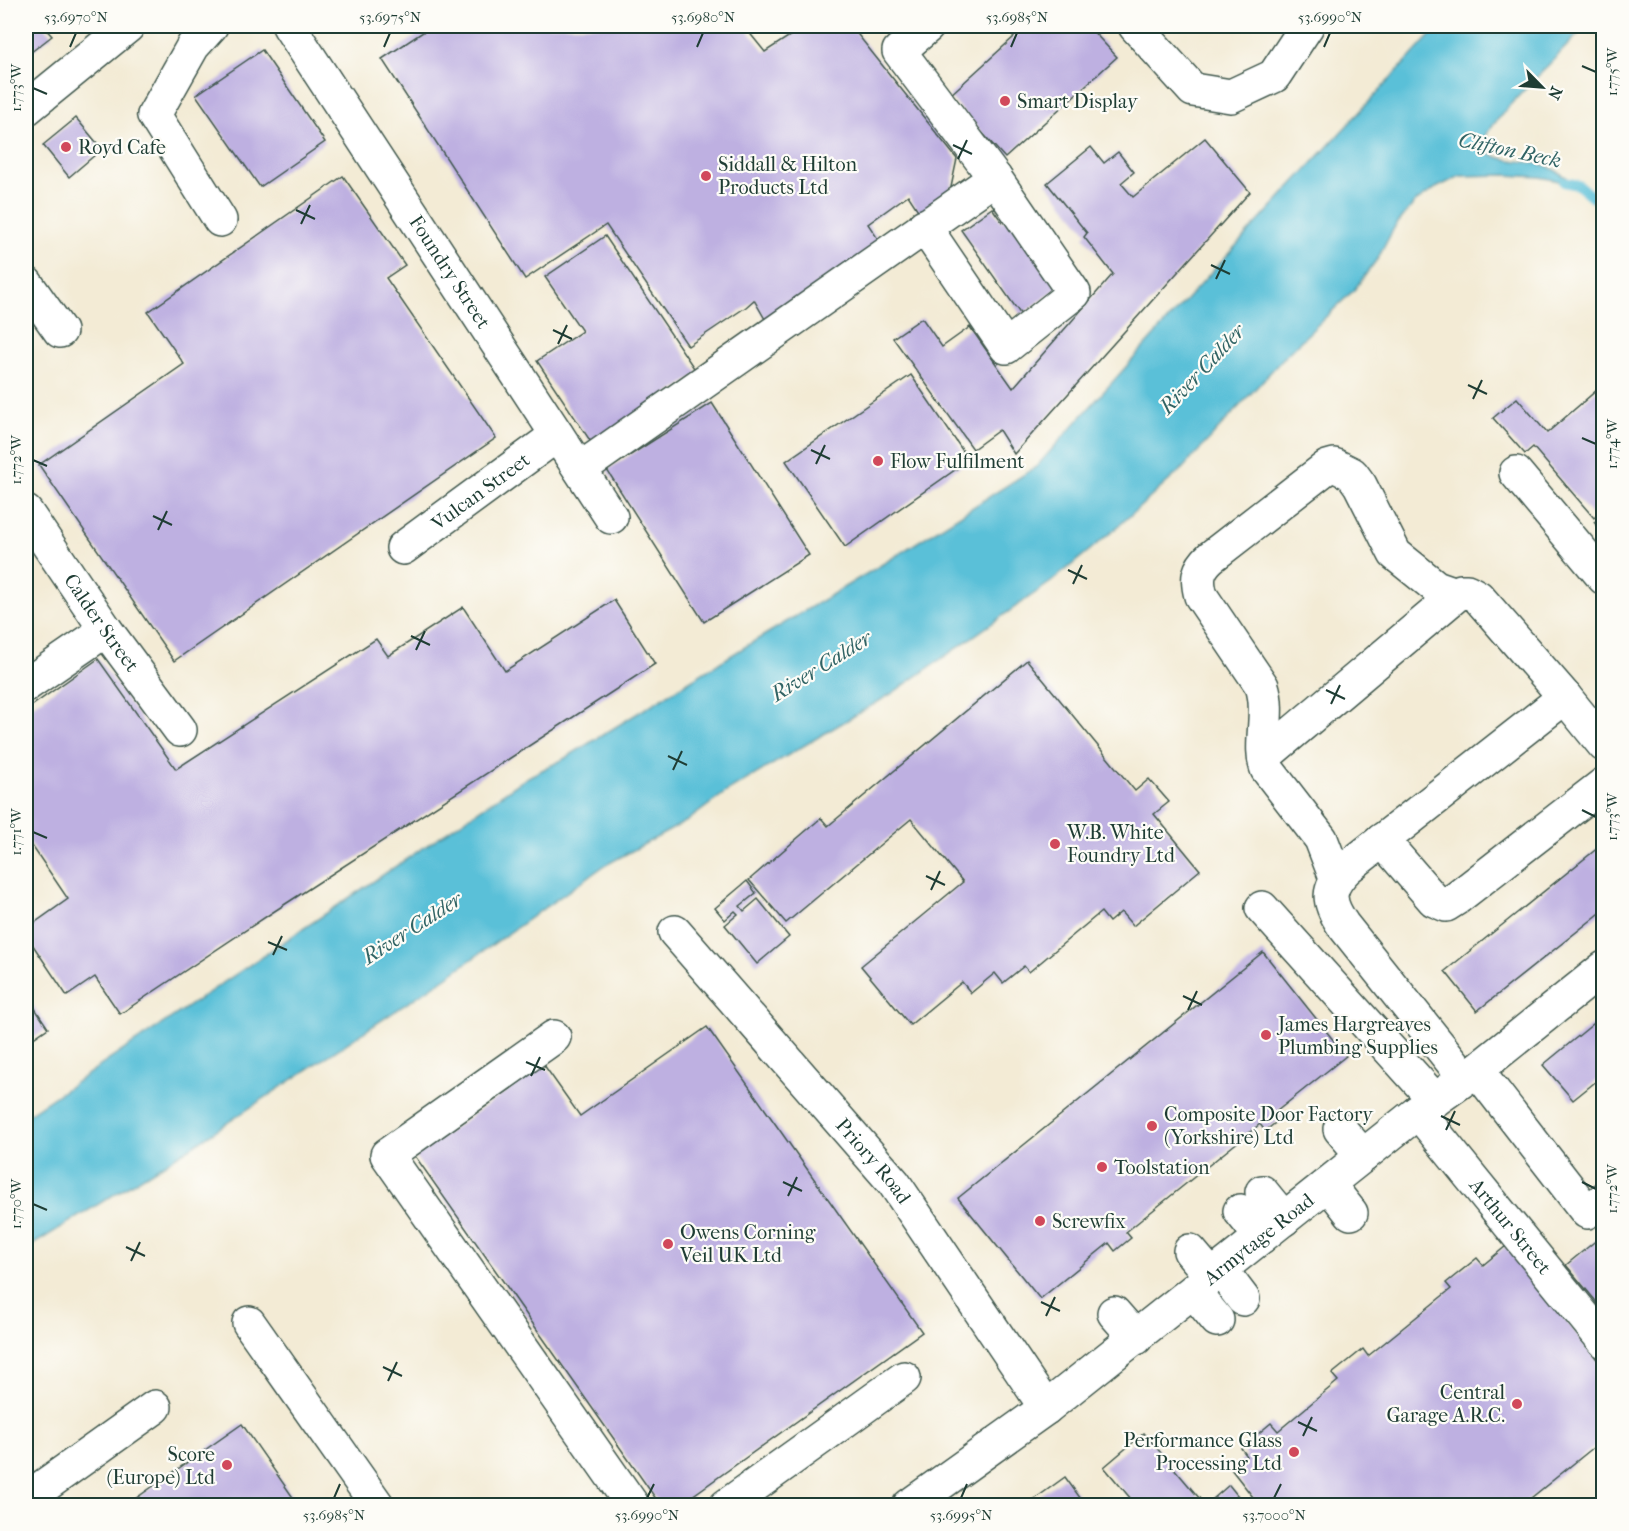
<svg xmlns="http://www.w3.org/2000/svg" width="1629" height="1531" font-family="'IM FELL French Canon',serif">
<rect width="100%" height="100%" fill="#fdfcf7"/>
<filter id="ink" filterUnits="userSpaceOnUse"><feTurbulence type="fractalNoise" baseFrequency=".0167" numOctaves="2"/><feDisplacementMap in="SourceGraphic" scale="12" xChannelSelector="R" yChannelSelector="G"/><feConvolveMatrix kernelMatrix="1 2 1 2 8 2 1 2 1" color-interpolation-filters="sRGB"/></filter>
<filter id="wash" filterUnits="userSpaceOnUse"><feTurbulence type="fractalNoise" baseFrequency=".008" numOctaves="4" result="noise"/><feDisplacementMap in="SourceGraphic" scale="24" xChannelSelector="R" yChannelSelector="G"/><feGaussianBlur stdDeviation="1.35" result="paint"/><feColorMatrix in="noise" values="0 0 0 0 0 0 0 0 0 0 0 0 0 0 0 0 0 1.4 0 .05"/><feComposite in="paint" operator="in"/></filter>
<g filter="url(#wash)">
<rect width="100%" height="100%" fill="#f3ebd5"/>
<path fill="#5ac0d8" stroke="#3c7e86" stroke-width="1.5" d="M1439 26H1586L1507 108 1486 134 1481 145C1494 165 1528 158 1549 167 1559 172 1569 179 1578 185L1540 177 1505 175 1460 176 1436 188 1414 203 1394 228 1378 258 1354 290 1287 354 1182 469 1114 530 1051 582 891 694 726 792 687 821 604 866 445 978 191 1147 26 1249V1116L528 777 562 760 753 642 891 559 1036 467 1196 289Z"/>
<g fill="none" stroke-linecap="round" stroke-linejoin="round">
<polyline stroke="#5ac0d8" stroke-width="10" points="1564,182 1578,185 1604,206"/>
</g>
<g id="blocks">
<g fill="#beb0e1">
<polygon points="26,26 43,26 52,36 26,56"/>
<polygon points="432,26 744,26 765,52 805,26 851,26 957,159 950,192 921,215 908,195 868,224 882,245 769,326 754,300 746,307 688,346 606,225 525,279 382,59"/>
<polygon points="1026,26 1088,26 1117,57 1005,158 949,96"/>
<polygon points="262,50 325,142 260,187 196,95"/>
<polygon points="76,118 102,149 69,177 43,145"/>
<polygon points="1205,138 1250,192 1014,454 999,430 973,449 893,338 922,318 942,347 970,327 1013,388 1113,274 1084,237 1087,233 1047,183 1091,147 1104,163 1118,152 1134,172 1121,183 1133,197"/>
<polygon points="343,176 405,265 386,278 496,438 174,661 39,465 184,364 148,312"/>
<polygon points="992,208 1002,222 1008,217 1059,287 1021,315 961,230"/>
<polygon points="605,236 698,374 593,445 537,361 582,331 545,277"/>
<polygon points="911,375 969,460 845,547 786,461"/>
<polygon points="1604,384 1604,509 1594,518 1533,447 1525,454 1493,418 1517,398 1547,433"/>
<polygon points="712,403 809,555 704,622 607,470"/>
<polygon points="1604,514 1604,534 1594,522"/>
<polygon points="614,600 655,664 270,914 120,1014 95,977 67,996 26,935 26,929 68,899 26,837 26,710 98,659 176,769 376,639 388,656 463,607 505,671"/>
<polygon points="1027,660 1135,791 1149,779 1169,802 1154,814 1200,870 1133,926 1121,912 1109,922 1101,912 1029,972 1024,966 1003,983 995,973 971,993 962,982 910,1025 861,966 963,882 911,819 786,923 749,880 821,818 828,826"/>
<polygon points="1599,847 1604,853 1604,910 1477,1011 1445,971"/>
<polygon points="747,881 756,893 740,906 744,911 758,899 789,937 757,964 725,925 738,914 735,911 725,920 715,908"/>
<polygon points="1263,952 1346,1056 1277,1111 1282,1117 1274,1124 1265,1131 1260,1124 1126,1232 1131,1238 1115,1251 1109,1243 1040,1299 958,1198"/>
<polygon points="26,995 48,1028 26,1043"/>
<polygon points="1604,1015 1604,1075 1573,1100 1543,1065"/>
<polygon points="707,1027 922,1332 678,1506 661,1506 415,1156 544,1065 580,1116"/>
<polygon points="1604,1234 1604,1311 1566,1265"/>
<polygon points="1506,1246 1604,1368 1604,1439 1521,1506 1510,1506 1505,1499 1496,1506 1260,1506 1231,1469 1247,1456 1241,1448 1271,1423 1278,1431 1338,1381 1332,1374 1363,1349 1368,1356 1451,1289 1446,1283 1477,1258 1483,1265"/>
<polygon points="242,1424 299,1506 125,1506"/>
<polygon points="1144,1433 1200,1499 1193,1506 1137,1506 1104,1467"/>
<polygon points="1065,1477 1086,1506 1025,1506"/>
<polygon points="1229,1485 1246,1506 1205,1506"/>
</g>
</g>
</g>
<g filter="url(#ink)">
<use href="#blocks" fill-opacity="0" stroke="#3f574c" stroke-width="1.5"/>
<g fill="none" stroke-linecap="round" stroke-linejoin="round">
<defs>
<g id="minor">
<polyline points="211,26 193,46 154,115 220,220"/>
<path id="s1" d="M289 26 611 517"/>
<polyline points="1135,26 1193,90 1231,96 1274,76 1307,26"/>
<polyline points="26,109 128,26"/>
<polyline points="924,226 1006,347 1074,293 995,178 899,51 928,26"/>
<polyline points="26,283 60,331"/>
<polyline points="580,469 995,178"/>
<polyline points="1516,473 1604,578"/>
<path id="s2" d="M26 512 106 630 180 730"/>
<path id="s3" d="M403 548 557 435"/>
<polyline points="26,685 106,630"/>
<polyline points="1565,697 1604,745"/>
<path d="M1265 756 1461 591H1467L1478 597 1565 697 1347 868C1326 889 1327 901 1343 925L1465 1078"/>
<polyline points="1382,840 1434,900 1446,905 1457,898 1604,784"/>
<path d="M1336 878 1321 839 1267 769C1258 746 1271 713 1262 686L1201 596C1196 578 1198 569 1211 557L1327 467 1334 465 1352 474 1360 485 1395 554 1436 587 1456 594"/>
<polyline points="1262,908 1435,1100"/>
<path id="s4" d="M675 932 894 1183 1046 1408"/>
<polyline points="554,1037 387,1155 633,1506"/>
<polyline points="1477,1070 1587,1212 1604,1199"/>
<path id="s5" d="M1418 1112 1604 1341"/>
<polyline points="1340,1129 1363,1156"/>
<polyline points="1328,1184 1351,1213"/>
<polyline points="1262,1192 1284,1219"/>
<polyline points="1240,1211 1261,1237"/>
<polyline points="1190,1251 1212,1277"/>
<polyline points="1221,1270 1243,1299"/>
<polyline points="1194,1292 1217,1320"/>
<polyline points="1114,1313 1136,1338"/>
<polyline points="249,1323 378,1506"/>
<polyline points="26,1499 155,1407"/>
<polyline points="726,1506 904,1378"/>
<path id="s6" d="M909 1506 1046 1408 1418 1112 1477 1070 1604 968"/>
</g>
</defs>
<use href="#minor" stroke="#3f574c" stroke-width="36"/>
<use href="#minor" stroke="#fff" stroke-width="33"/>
</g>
</g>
<path fill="none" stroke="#1f3d34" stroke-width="2" d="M70 47 76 33M384 47 390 33M697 47 703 33M1011 47 1017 33M1324 47 1330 33M1582 66 1596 72M33 88 47 94M953 145 972 154M958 159 967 140M296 210 315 219M301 224 310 205M1211 265 1230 274M1216 279 1225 260M553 330 572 339M558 344 567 325M1468 385 1487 394M1473 399 1482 380M1582 438 1596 444M811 450 830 459M33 460 47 466M816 464 825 445M153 516 172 525M158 530 167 511M1068 570 1087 579M1073 584 1082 565M411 636 430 645M416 650 425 631M1326 690 1345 699M1331 704 1340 685M668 756 687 765M673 770 682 751M1582 810 1596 817M33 832 47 838M926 876 945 885M931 890 940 871M268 942 287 950M273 955 282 936M1183 996 1202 1005M1188 1010 1197 991M526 1062 545 1070M531 1076 540 1057M1441 1116 1460 1125M1446 1130 1455 1111M783 1182 802 1191M1582 1182 1596 1189M788 1196 797 1177M33 1204 47 1210M126 1247 145 1256M131 1261 140 1242M1041 1302 1060 1311M1046 1316 1055 1297M383 1367 402 1376M388 1381 397 1362M1298 1422 1317 1431M1303 1436 1312 1417M334 1498 340 1484M647 1498 654 1484M961 1498 967 1484M1274 1498 1281 1484"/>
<g fill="#d1495b" stroke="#fdfcf7" stroke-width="2">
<circle cx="1005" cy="101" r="6"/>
<circle cx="66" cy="147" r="6"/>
<circle cx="706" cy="176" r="6"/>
<circle cx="878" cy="461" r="6"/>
<circle cx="1055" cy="844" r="6"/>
<circle cx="1266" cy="1035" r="6"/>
<circle cx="1152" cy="1126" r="6"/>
<circle cx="1102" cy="1167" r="6"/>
<circle cx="1040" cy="1221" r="6"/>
<circle cx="668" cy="1244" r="6"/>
<circle cx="1517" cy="1404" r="6"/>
<circle cx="1294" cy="1452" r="6"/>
<circle cx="227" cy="1465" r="6"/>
</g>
<g text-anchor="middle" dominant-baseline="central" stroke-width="4.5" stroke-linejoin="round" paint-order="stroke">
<g font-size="20" fill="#1f3d34" stroke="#fdfcf7" text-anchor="start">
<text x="1017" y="101">Smart Display</text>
<text x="78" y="147">Royd Cafe</text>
<text x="718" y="164">Siddall &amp; Hilton<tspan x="718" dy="23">Products Ltd</tspan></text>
<text x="890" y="461">Flow Fulfilment</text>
<text x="1067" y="832">W.B. White<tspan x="1067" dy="23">Foundry Ltd</tspan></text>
<text x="1278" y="1024">James Hargreaves<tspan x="1278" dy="23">Plumbing Supplies</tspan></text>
<text x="1164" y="1114">Composite Door Factory<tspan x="1164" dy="23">(Yorkshire) Ltd</tspan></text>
<text x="1114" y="1167">Toolstation</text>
<text x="1052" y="1221">Screwfix</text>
<text x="680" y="1232">Owens Corning<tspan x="680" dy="23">Veil UK Ltd</tspan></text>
<text x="1505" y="1392" text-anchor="end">Central<tspan x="1505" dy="23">Garage A.R.C.</tspan></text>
<text x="1282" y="1440" text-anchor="end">Performance Glass<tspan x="1282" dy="23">Processing Ltd</tspan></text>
<text x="215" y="1454" text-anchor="end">Score<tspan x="215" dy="23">(Europe) Ltd</tspan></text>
</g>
<g font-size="20" fill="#1f3d34" stroke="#fdfcf7">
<text stroke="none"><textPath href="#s1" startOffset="294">Foundry Street</textPath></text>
<text stroke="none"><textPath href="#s3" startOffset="96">Vulcan Street</textPath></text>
<text stroke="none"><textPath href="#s2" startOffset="134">Calder Street</textPath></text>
<text stroke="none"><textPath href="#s4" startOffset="303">Priory Road</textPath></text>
<text stroke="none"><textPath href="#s5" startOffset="147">Arthur Street</textPath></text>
<text stroke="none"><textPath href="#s6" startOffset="440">Armytage Road</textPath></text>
</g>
<g font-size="21" font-style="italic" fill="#316465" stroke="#fdfcf7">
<text transform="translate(1510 150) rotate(12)">Clifton Beck</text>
<text transform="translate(1202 369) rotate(-47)">River Calder</text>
<text transform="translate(821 666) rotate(-32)">River Calder</text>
<text transform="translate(412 928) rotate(-33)">River Calder</text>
</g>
</g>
<rect width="1629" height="1531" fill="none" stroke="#fdfcf7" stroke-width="66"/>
<g transform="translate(1542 87) rotate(115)" stroke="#fdfcf7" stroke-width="4.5" paint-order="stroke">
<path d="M0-4.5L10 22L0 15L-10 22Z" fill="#1f3d34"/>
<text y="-9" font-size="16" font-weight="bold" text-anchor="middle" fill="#1f3d34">N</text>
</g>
<rect x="33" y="33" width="1563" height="1465" fill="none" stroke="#1f3d34" stroke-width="2"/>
<g font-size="15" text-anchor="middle" fill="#1f3d34">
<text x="76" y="22">53.6970°N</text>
<text x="390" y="22">53.6975°N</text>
<text x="703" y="22">53.6980°N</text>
<text x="1017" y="22">53.6985°N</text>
<text x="1330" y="22">53.6990°N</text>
<text transform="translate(1612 72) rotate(-90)" y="5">1.775°W</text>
<text transform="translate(16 88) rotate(-90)" y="5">1.773°W</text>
<text transform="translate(1612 444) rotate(-90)" y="5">1.774°W</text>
<text transform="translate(16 460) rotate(-90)" y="5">1.772°W</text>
<text transform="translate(1612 817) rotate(-90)" y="5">1.773°W</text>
<text transform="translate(16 832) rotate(-90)" y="5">1.771°W</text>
<text transform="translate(1612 1189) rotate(-90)" y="5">1.772°W</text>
<text transform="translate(16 1204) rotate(-90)" y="5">1.770°W</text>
<text x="334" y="1520">53.6985°N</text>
<text x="647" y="1520">53.6990°N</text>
<text x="961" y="1520">53.6995°N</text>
<text x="1274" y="1520">53.7000°N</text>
</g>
</svg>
